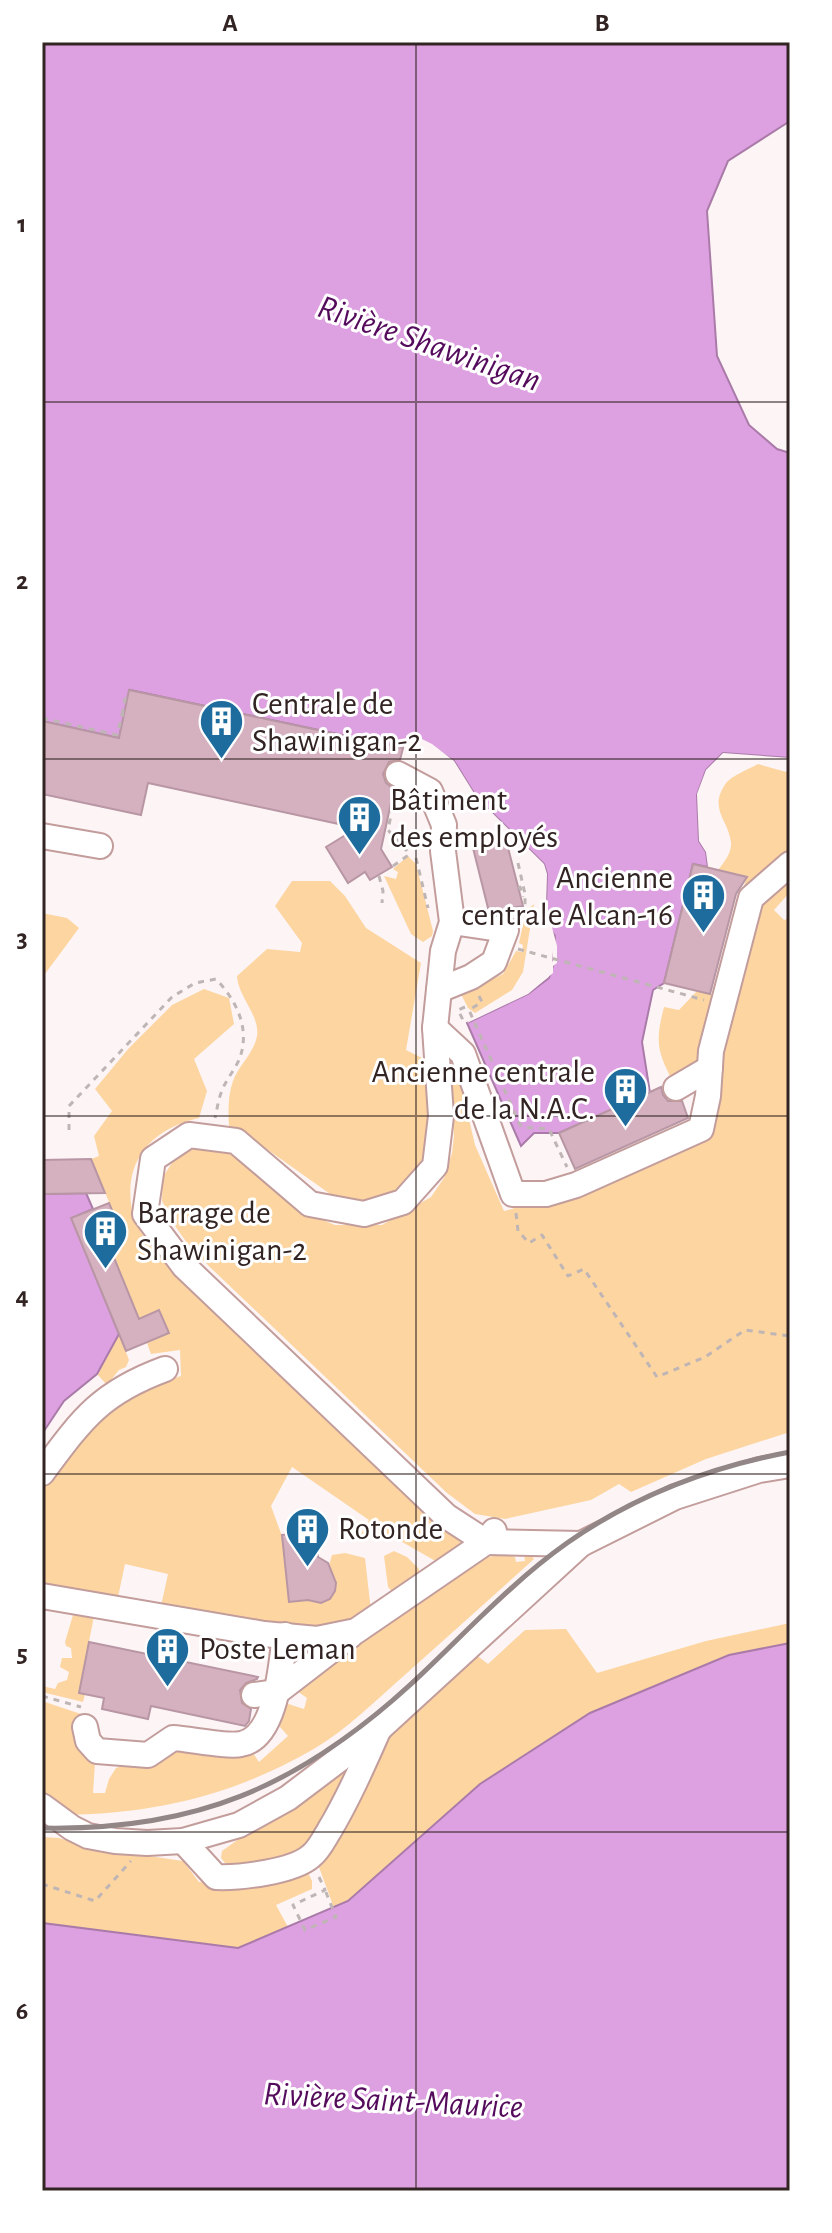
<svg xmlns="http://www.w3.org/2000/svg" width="832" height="2233" font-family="'Alegreya Sans',sans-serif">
<rect width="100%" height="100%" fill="#fdf5f5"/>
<g fill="#fdd5a1">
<path d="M758 764 790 773V853L757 885 744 888 746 877 718 870C724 862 732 853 731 842 728 819 708 809 726 783 733 775 749 769 758 764Z"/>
<polygon points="408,856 416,864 433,931 432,936 423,942 411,934 384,876 396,879 398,872 393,869"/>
<path d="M790 877V892L774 910 784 920 790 918V1432L706 1459 631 1492 619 1484 591 1500 505 1519 475 1514 447 1493 192 1250 175 1226 162 1201 163 1177 175 1158 194 1149 215 1147 237 1158 305 1213 335 1225H382L431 1197 444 1178 452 1153 454 1136 448 1063 454 1064 458 1072 475 1145 504 1211C521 1208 534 1195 551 1207L703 1138 757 917V908Z"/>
<path d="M292 881H330L345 896 366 928 421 963 406 1050 422 1058 431 1134 427 1153 407 1183 387 1198 368 1204 340 1201 244 1133 229 1126C228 1111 228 1095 233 1081 238 1066 254 1053 257 1036 260 1015 238 997 237 976L267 949 300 952 302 943 275 906Z"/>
<polygon points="534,904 523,972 512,990 475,1013 468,1008 461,994 503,974 516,951 522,952 523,945 519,943 526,911"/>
<polygon points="42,913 67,918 79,928 42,978"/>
<path d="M204 989 229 998 234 1024 194 1059 207 1091 199 1118C150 1129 121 1163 133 1215 135 1226 146 1238 152 1248L461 1543 446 1563H439L390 1535 367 1537 361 1534 369 1520 292 1467 271 1506 305 1599 321 1603 330 1599 336 1583 333 1575 327 1572 332 1555 345 1553 365 1558 371 1611 354 1622 305 1631 161 1606 168 1574 125 1564 118 1597 42 1589V1487L85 1429 122 1394 181 1376 180 1350 151 1354 147 1343 169 1333 159 1310 139 1319 99 1221 114 1214 91 1159 99 1156 94 1136 112 1111 95 1089 129 1048 172 1005Z"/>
<path d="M697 991 718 996 705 1056 673 1082C657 1051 655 1042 664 1007L679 1010Z"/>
<polygon points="119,1334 129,1360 126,1367 119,1370 107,1385 97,1374"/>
<polygon points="394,1551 407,1557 419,1569 419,1582 397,1597 388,1587 384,1556"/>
<path d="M524 1553H530L534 1559C492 1597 449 1635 407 1673 377 1699 347 1730 312 1750 233 1795 158 1813 67 1815L42 1792V1701L81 1714V1728L95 1763 93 1793H105L109 1779 116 1768 176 1749 193 1747 253 1753 259 1762 288 1736 273 1719 282 1702 304 1709 307 1698 297 1691V1688L475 1562C490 1556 500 1553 515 1557L516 1562 525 1561Z"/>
<polygon points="78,1610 95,1611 79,1693 85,1694 83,1702 42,1692 42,1686 55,1689 58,1683 67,1680 69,1672 60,1667 62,1658 72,1658 71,1648 66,1646 65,1642 73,1615"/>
<polygon points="790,1623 790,1643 729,1655 480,1784 348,1901 334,1908 316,1859 386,1734 470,1650 488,1664 525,1630 566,1629 597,1673 706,1641"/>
<polygon points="360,1753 309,1853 229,1868 221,1858 222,1851"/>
<polygon points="42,1837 59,1838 87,1847 183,1861 199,1882 231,1884 305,1866 312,1881 312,1889 276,1905 288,1927 238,1948 42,1923"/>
</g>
<g fill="#dda0e1" stroke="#aa7ba8" stroke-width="2">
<polygon points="42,42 790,42 790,121 728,161 707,211 717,356 749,425 777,449 790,453 790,758 723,753 706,770 697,795 699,841 706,852 708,867 693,864 664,983 653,990 642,1042 650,1093 559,1133 534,1133 521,1146 467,1023 528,994 549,978 553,966 555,936 551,930 546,905 547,874 544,864 477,798 454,761 412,734 403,748 130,690 119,738 42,721"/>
<polygon points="86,1193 93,1209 72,1218 119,1334 97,1374 64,1401 42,1434 42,1194"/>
<polygon points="790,1643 790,2191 42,2191 42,1923 238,1948 348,1901 480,1784 590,1713 729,1655"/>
</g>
<g fill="#fdf5f5">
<polygon points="412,734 432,744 454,761 477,798 544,864 547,874 546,905 557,946 557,963 553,966 553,973 528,994 467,1023 473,1016 526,991 549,971 549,964 553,961 553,946 542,906 542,870 472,796 451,764 430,747 413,739 407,749 403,748"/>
<polygon points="723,753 790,758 790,762 725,757 710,772 701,795 703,840 710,851 712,868 708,867 706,852 699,841 697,794 706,770"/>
</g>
<g fill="#d5b1c0" stroke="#b896a4" stroke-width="2">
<polygon points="129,690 403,748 400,760 389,762 383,774 386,783 394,789 381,849 392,867 370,880 365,872 348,883 326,847 357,828 148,783 141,815 42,794 42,721 119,738"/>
<polygon points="506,840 523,906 489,912 473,848"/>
<polygon points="693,864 747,877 736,894 710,994 664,983"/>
<polygon points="661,1087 663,1095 668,1101 682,1101 688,1118 575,1169 559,1133"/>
<polygon points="91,1159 105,1193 42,1194 42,1160"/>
<polygon points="109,1203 114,1215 99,1221 139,1319 159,1310 169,1333 126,1351 71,1218"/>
<polygon points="315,1532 318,1557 328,1563 336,1583 335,1591 330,1599 321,1603 308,1600 289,1602 282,1535"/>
<polygon points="89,1642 258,1677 257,1679 246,1683 240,1690 242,1703 251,1709 249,1721 245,1726 151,1706 148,1719 102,1709 104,1698 79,1693"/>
</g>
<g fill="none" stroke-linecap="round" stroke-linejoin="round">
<defs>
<g id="minor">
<polyline points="398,774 430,791 444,825 443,851 452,922 443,951 435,1028 441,1116 435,1166 403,1202 364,1214 310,1204 236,1141 189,1135 153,1159 145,1214 184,1266 446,1516 486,1542 581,1544"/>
<polyline points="42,836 100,846"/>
<polyline points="439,990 471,977 494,962 506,930 452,922"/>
<polyline points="435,1028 463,1054 513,1194 546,1194 576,1185 701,1129 708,1096 711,1051 751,898 790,864"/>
<polyline points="676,1088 710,1068"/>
<path d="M42 1473C82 1419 100 1393 165 1369"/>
<polyline points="42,1596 264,1634 317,1639 356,1631 486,1542 494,1531"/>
<polyline points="254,1695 277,1692 351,1635"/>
<path d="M85 1727 88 1741 97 1751 148 1755 173 1738C190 1739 227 1747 241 1744 277 1738 281 1664 285 1635"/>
<polyline points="42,1806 72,1828 88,1836 115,1841 147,1843 183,1841 239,1825 288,1798 378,1730 581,1544 675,1497 759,1470 790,1465"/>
<path d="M183 1841 216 1877C239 1878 293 1872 311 1856 319 1850 324 1839 329 1831 348 1799 363 1765 378 1731"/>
</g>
</defs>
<use href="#minor" stroke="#c29d9c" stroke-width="28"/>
<g stroke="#bfb5b5" stroke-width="3" stroke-dasharray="6 6" stroke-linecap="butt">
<polyline points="122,715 125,699 127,699"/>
<polyline points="42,718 117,735 122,715 124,715"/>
<polyline points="395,795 388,830 407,851"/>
<polyline points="416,858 428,908"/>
<polyline points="518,863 525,894 525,906"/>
<polyline points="393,866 410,854"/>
<polyline points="379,876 383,891 382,903"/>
<polyline points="518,888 520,887 523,897"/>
<polyline points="518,949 704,1000"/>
<polyline points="479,996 482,1002 469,1010 521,1127 549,1129 567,1167"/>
<polyline points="465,1007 458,1010 462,1018 468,1015"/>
<path d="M69 1130V1106L172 997 195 983 216 979C237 1001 251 1030 239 1060 234 1071 225 1081 221 1093 218 1101 217 1110 215 1118"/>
<polyline points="516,1213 518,1231 529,1243 542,1235 568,1276 584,1269 657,1377 705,1357 745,1330 790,1336"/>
<polyline points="42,1696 81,1707"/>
<polyline points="319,1877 325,1890 293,1905 305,1930 336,1917 325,1890"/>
<polyline points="42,1884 95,1901 131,1861"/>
</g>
<use href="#minor" stroke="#fff" stroke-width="24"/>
<path stroke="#928686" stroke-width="5" d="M42 1828C195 1831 298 1787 410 1685 462 1637 509 1584 567 1543 634 1496 710 1467 790 1452"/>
</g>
<path fill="none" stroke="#322423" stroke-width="2" stroke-opacity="0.55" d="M416 42V2191M42 402H790M42 759H790M42 1116H790M42 1474H790M42 1832H790"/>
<defs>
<symbol id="building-pin" viewBox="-11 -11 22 30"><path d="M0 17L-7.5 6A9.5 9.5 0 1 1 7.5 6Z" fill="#1e6c9e" stroke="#fff"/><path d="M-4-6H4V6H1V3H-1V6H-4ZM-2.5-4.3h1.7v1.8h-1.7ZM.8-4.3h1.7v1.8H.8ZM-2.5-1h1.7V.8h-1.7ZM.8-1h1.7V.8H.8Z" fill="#fff"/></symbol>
</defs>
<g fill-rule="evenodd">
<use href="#building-pin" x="196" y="696" width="51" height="69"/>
<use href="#building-pin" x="334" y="792" width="51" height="69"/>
<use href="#building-pin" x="678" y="870" width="51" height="69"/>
<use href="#building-pin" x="600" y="1064" width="51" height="69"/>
<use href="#building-pin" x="80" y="1206" width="51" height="69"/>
<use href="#building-pin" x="282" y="1504" width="51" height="69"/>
<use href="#building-pin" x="142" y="1624" width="51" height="69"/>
</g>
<g text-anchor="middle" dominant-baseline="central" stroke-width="6" stroke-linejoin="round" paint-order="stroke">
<g font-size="32" fill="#322423" stroke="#fff" text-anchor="start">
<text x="252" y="704">Centrale de<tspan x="252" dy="37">Shawinigan-2</tspan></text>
<text x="390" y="800">Bâtiment<tspan x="390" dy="37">des employés</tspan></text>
<text x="673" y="878" text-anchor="end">Ancienne<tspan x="673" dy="37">centrale Alcan-16</tspan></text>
<text x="595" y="1072" text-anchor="end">Ancienne centrale<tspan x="595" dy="37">de la N.A.C.</tspan></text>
<text x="137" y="1213">Barrage de<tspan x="137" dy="37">Shawinigan-2</tspan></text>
<text x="338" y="1529">Rotonde</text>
<text x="199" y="1649">Poste Leman</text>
</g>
<g font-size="34" font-style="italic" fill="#550b5c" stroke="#fff">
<text transform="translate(429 344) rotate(19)">Rivière Shawinigan</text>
<text transform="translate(393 2101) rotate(3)">Rivière Saint-Maurice</text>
</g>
</g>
<rect width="832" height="2233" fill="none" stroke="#ffffff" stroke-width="88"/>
<rect x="44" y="44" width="744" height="2145" fill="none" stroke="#322423" stroke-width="3"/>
<g font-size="26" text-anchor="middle" font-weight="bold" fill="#322423">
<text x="230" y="31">A</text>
<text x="602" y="31">B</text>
<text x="22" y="232">1</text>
<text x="22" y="589">2</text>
<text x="22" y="947">3</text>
<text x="22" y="1304">4</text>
<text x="22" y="1662">5</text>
<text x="22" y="2019">6</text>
</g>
</svg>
